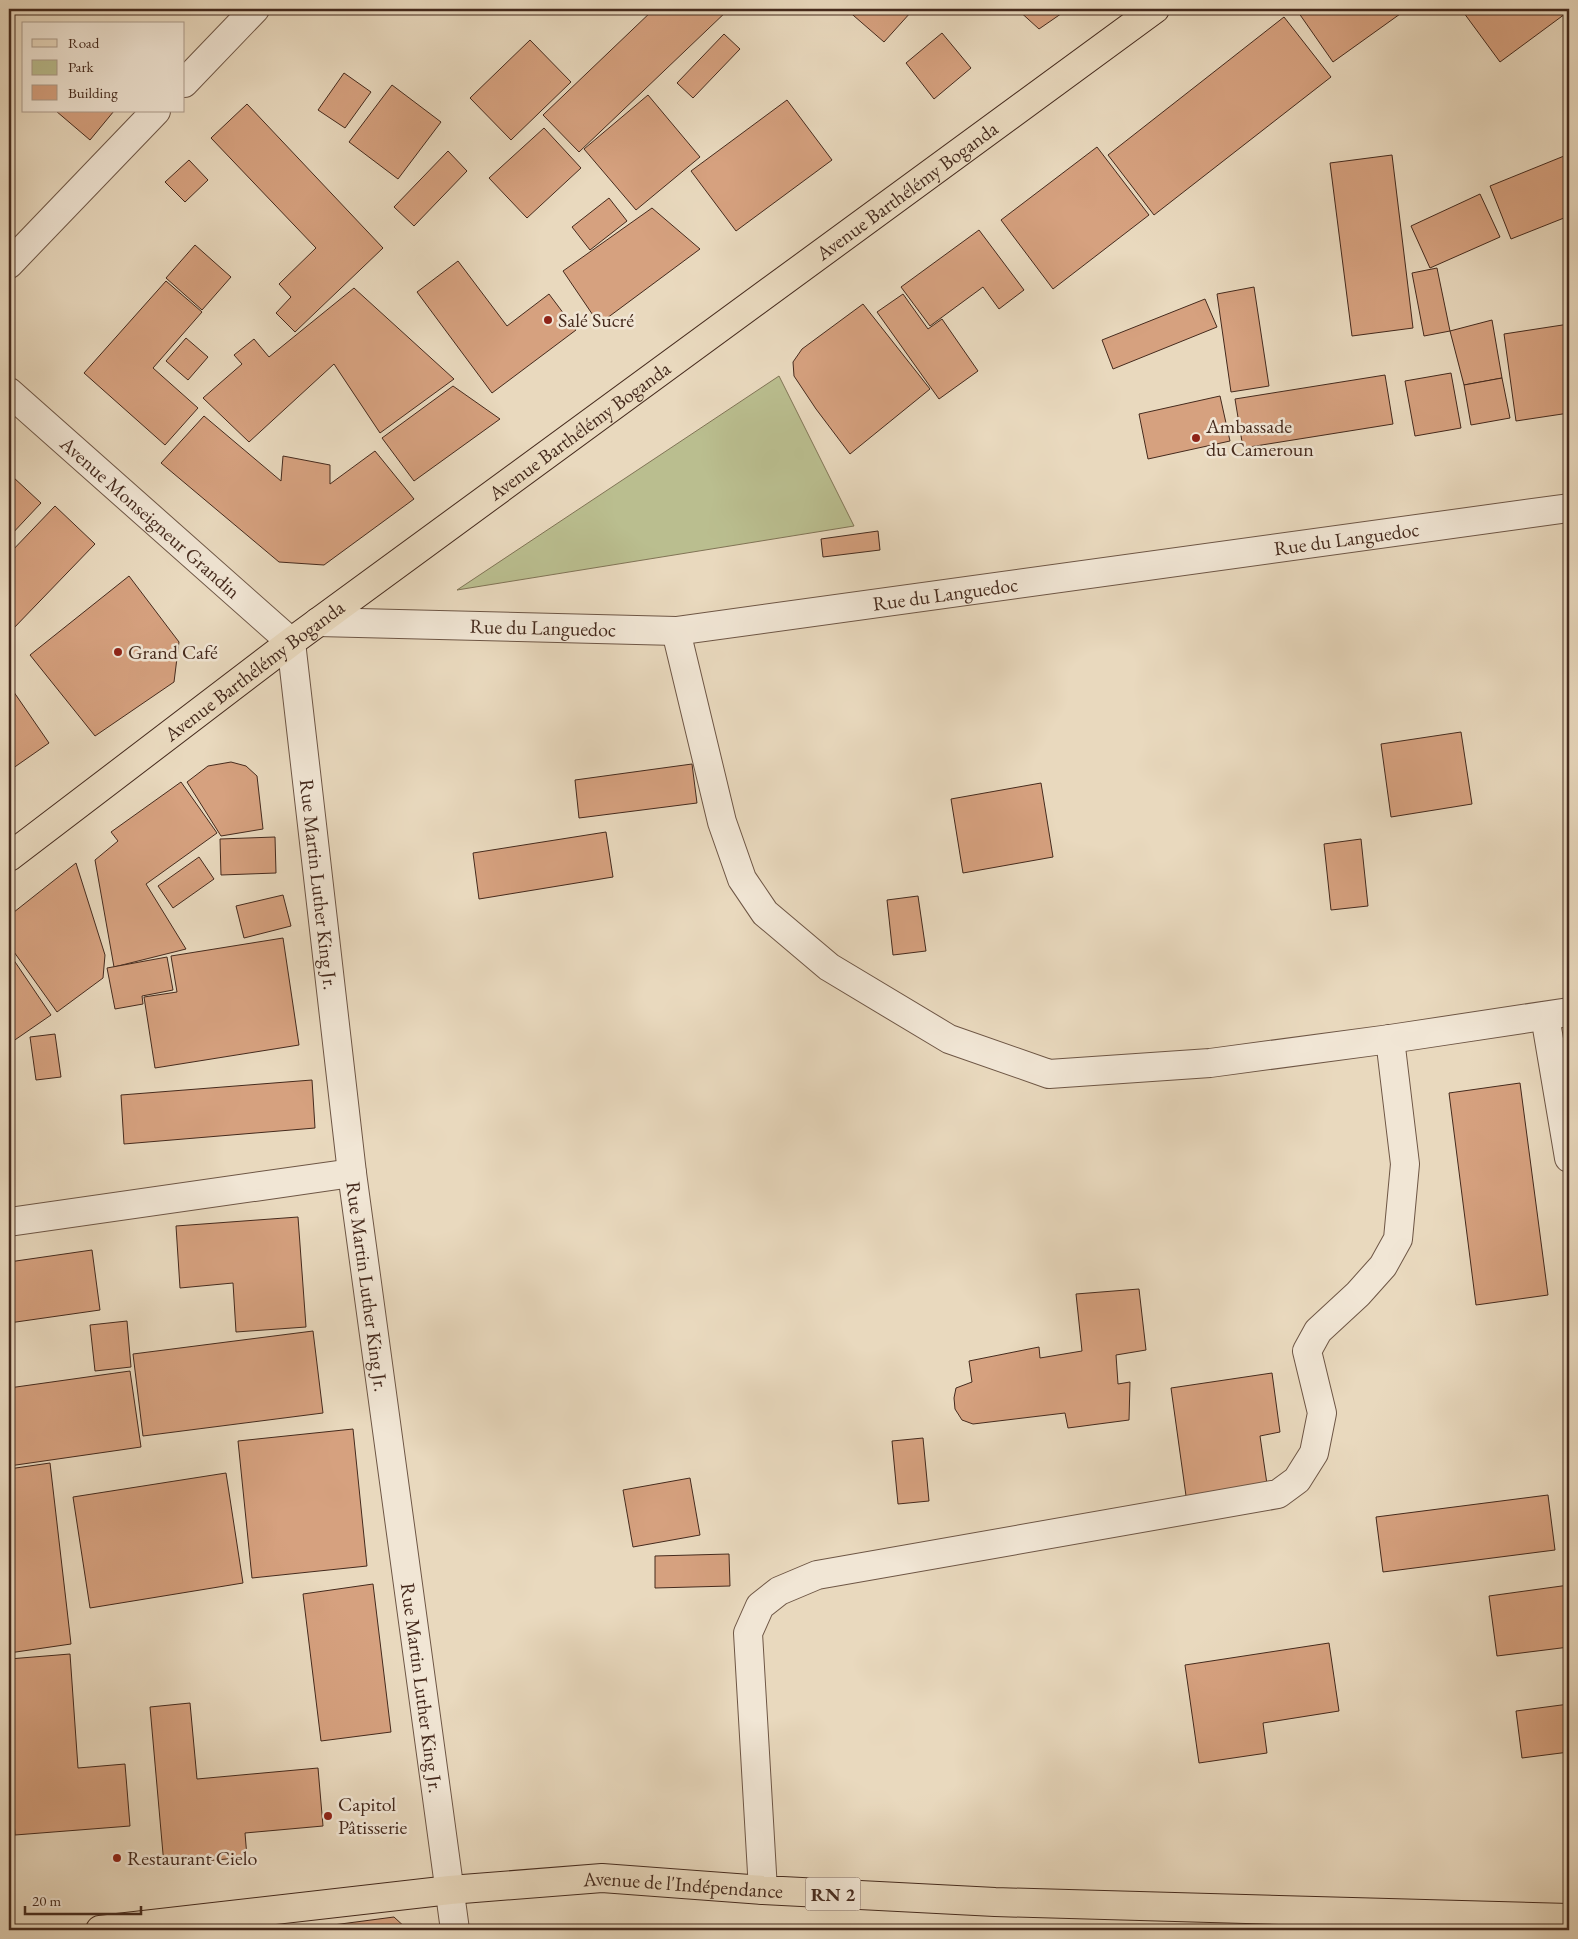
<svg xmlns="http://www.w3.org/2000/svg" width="1578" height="1939" font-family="'EB Garamond',serif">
<rect width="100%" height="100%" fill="#e9d9be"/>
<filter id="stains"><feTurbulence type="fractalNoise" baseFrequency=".004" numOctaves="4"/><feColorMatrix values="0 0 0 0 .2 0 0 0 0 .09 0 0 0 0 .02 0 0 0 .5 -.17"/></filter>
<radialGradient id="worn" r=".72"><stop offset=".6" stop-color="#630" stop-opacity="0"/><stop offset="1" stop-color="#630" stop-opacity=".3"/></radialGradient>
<polygon fill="#babe8f" stroke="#807456" points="779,376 854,526 457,590"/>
<g fill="#d6a17f" stroke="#452a1d">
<polygon points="654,9 729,9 579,152 543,115"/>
<polygon points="846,9 906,9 911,12 884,42"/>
<polygon points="1017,9 1068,9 1039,29"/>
<polygon points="1296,9 1407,9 1333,62"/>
<polygon points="1461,9 1568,9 1569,11 1500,62"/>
<polygon points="1284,17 1331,77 1154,215 1108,155"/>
<polygon points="942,33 971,68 934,99 906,63"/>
<polygon points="724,34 740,49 693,98 677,83"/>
<polygon points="530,40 571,82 511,140 470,98"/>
<polygon points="344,73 371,92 345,128 318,110"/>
<polygon points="392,85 441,122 398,179 349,142"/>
<polygon points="648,95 700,157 636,210 584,149"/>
<polygon points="787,100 832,160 736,231 691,171"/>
<polygon points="247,104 383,248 295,332 276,313 291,297 279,284 316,248 211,138"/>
<polygon points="56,111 114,111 90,140"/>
<polygon points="544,128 581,168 527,218 489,178"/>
<polygon points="1097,147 1149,215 1053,289 1001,220"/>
<polygon points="448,151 467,171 414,226 394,207"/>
<polygon points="1569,154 1569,216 1511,239 1490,186"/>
<polygon points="1392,155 1413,328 1352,336 1330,163"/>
<polygon points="189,160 208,180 185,202 165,182"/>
<polygon points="1480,194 1500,237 1430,268 1411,226"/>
<polygon points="609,198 627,221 590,250 572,227"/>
<polygon points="652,208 700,249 599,324 563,271"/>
<polygon points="979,230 1024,290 999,309 983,287 930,326 901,287"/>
<polygon points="195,245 231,277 202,310 166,278"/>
<polygon points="458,261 507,326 549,294 576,330 492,393 417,292"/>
<polygon points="1437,268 1450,331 1424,336 1412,273"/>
<polygon points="166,281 202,312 153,368 198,408 165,445 84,373"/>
<polygon points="1254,287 1269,386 1231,392 1217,294"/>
<polygon points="354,288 454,379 380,433 334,364 249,442 203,398 242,364 234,355 254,339 269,357"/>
<polygon points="903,294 928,329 942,319 978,371 939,399 877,312"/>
<polygon points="1205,299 1217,327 1113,369 1102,340"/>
<polygon points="863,304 930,389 850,454 816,409 794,376 793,362 802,349"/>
<polygon points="1492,320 1502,378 1464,385 1450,331"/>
<polygon points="1569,324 1569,413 1516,421 1504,334"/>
<polygon points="186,338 208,357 188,380 166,361"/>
<polygon points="1451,373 1461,428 1415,436 1405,381"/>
<polygon points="1385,375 1393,424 1243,448 1235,399"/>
<polygon points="1502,378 1510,418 1471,425 1464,385"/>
<polygon points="453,386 500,419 414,481 382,438"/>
<polygon points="1220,396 1230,441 1148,459 1139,414"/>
<polygon points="204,416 281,481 283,456 330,465 330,484 375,451 414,499 324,565 279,562 161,463"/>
<polygon points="13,477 41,503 9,537 9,481"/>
<polygon points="55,506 95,544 11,631 9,628 9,554"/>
<polygon points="878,531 880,550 823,557 821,539"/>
<polygon points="129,576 179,642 174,682 95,736 30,655"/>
<polygon points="9,685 49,743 9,771"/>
<polygon points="1461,732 1472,804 1391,817 1381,744"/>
<polygon points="231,762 246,766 257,776 263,829 221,836 187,782 208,766"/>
<polygon points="692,764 697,803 579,818 575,780"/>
<polygon points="181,782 217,833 146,884 186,949 114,967 95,860 118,841 111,832"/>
<polygon points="1041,783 1053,857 963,873 951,799"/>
<polygon points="606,832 613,877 479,899 473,853"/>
<polygon points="275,837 276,873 221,875 220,839"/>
<polygon points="1361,839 1368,906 1331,910 1324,844"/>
<polygon points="199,857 214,879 173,908 158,886"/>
<polygon points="76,863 105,955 103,978 57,1012 9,945 9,916"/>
<polygon points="283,895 291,926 244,938 236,906"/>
<polygon points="918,896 926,951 893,955 887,900"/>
<polygon points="283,938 299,1045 155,1068 144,997 177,992 171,956"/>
<polygon points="9,953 51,1015 9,1044"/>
<polygon points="167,957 173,990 142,996 143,1004 115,1009 107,968"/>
<polygon points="55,1034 61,1077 36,1080 30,1037"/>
<polygon points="312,1080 315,1128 124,1144 121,1095"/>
<polygon points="1520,1083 1548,1295 1476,1305 1449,1093"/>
<polygon points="298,1217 306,1327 236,1332 233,1283 180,1288 176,1226"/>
<polygon points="92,1250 100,1310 9,1323 9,1262"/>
<polygon points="1139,1289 1146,1350 1116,1355 1118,1384 1130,1382 1129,1420 1068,1428 1065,1413 973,1424 962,1420 955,1409 954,1398 956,1388 972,1382 969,1361 1039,1347 1040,1358 1082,1351 1076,1294"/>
<polygon points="127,1321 131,1367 95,1371 90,1325"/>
<polygon points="313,1331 323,1413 143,1436 133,1354"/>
<polygon points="130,1371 141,1447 9,1466 9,1388"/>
<polygon points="1272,1373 1280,1432 1260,1436 1268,1491 1187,1503 1171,1388"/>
<polygon points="353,1429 367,1566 252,1578 238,1441"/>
<polygon points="923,1438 929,1501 898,1504 892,1441"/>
<polygon points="50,1463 71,1644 9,1653 9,1469"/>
<polygon points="226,1473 243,1583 90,1608 73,1497"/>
<polygon points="690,1478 700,1535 633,1547 623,1490"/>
<polygon points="1548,1495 1555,1550 1383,1572 1376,1517"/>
<polygon points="729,1554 730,1586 655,1588 655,1556"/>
<polygon points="373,1584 391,1732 321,1741 303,1594"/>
<polygon points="1569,1585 1569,1647 1497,1656 1489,1596"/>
<polygon points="1329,1643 1339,1711 1263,1723 1267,1753 1199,1763 1185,1665"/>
<polygon points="70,1654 78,1768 125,1764 130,1826 15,1835 9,1755 9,1659"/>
<polygon points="190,1703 197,1779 318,1768 323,1826 245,1833 247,1857 164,1865 150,1707"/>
<polygon points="1569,1704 1569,1752 1522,1758 1516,1711"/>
<polygon points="394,1917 408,1930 310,1930 310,1928"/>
</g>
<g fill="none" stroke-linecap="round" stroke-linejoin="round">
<defs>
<g id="minor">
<polyline points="184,83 255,9"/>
<polyline points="9,264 156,111"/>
<path id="s1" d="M9 392 291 642 352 1173 455 1930"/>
<polyline points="676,631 722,822 742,879 765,913 829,967 949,1039 1049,1074 1210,1063 1390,1039 1569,1012"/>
<polyline points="1545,1016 1569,1158"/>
<polyline points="9,1222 352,1173"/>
<polyline points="763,1890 748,1633 760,1606 779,1591 817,1575 1278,1494 1297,1480 1314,1453 1322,1413 1307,1351 1318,1331 1358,1294 1383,1266 1398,1239 1405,1164 1390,1039"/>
</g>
<g id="tertiary">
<path id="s2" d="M318 622 676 631 1569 508"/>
</g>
<g id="primary">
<path id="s3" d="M9 857 291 642 1155 9"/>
<path id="s4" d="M100 1930 450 1890 602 1878 763 1890 995 1902 1569 1918"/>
</g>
</defs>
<use href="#minor" stroke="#6e5645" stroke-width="30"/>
<use href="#tertiary" stroke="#6e5645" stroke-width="30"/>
<use href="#primary" stroke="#452a1d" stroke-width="30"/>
<use href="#minor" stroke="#f1e6d5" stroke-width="28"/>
<use href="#tertiary" stroke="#f1e6d5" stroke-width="28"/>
<use href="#primary" stroke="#e9d9be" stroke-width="28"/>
</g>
<g fill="#8f2418" stroke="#f1e6d5" stroke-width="2">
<circle cx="548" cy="320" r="5"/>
<circle cx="1196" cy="438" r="5"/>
<circle cx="118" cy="652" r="5"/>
<circle cx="328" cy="1816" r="5"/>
<circle cx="117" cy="1858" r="5"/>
</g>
<g text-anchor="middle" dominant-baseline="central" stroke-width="5" stroke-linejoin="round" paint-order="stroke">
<rect fill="#f1e6d5" stroke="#796254" stroke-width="1" x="805.5" y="1877.5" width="55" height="33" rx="4"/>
<g font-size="19" font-weight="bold" fill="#452a1d">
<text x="833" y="1894">RN 2</text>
</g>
<g font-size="20" fill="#452a1d" stroke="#f1e6d5">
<text stroke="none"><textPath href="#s3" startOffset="1118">Avenue Barthélémy Boganda</textPath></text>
<text stroke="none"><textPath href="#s3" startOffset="712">Avenue Barthélémy Boganda</textPath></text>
<text stroke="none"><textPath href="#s1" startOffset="189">Avenue Monseigneur Grandin</textPath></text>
<text stroke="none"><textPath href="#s2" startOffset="1035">Rue du Languedoc</textPath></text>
<text stroke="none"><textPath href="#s2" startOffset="630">Rue du Languedoc</textPath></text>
<text stroke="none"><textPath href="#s2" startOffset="225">Rue du Languedoc</textPath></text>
<text stroke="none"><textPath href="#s3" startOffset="308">Avenue Barthélémy Boganda</textPath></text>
<text stroke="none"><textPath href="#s1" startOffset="621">Rue Martin Luther King Jr.</textPath></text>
<text stroke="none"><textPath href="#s1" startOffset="1026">Rue Martin Luther King Jr.</textPath></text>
<text stroke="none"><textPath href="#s1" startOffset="1431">Rue Martin Luther King Jr.</textPath></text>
<text stroke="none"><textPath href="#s4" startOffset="586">Avenue de l'Indépendance</textPath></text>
</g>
<g font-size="20" fill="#452a1d" stroke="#f1e6d5" text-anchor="start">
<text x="558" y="320">Salé Sucré</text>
<text x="1206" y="426">Ambassade<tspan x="1206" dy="23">du Cameroun</tspan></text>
<text x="128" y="652">Grand Café</text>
<text x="338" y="1804">Capitol<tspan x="338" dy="23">Pâtisserie</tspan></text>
<text x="127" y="1858">Restaurant Cielo</text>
</g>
</g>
<rect width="1578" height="1939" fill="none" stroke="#e9d9be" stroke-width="30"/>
<rect x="10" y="10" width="1558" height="1919" fill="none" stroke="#452a1d" stroke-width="2.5"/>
<rect x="15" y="15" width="1548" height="1909" fill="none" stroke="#452a1d"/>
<rect x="22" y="22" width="162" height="90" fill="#f1e6d5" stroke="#ac9b8b"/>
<rect x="32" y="39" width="25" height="8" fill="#e9d9be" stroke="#ac9b8b"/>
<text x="68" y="48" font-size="15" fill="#452a1d">Road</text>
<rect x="32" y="60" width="25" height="15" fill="#babe8f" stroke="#ac9b8b"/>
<text x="68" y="72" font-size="15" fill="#452a1d">Park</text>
<rect x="32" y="85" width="25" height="15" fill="#d6a17f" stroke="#ac9b8b"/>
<text x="68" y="98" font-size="15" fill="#452a1d">Building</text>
<path d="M25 1906v8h116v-8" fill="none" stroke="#452a1d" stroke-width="2.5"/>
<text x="32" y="1906" font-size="15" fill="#452a1d" stroke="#f1e6d5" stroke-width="4" paint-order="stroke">20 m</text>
<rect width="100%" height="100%" filter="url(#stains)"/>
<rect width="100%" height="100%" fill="url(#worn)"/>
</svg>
